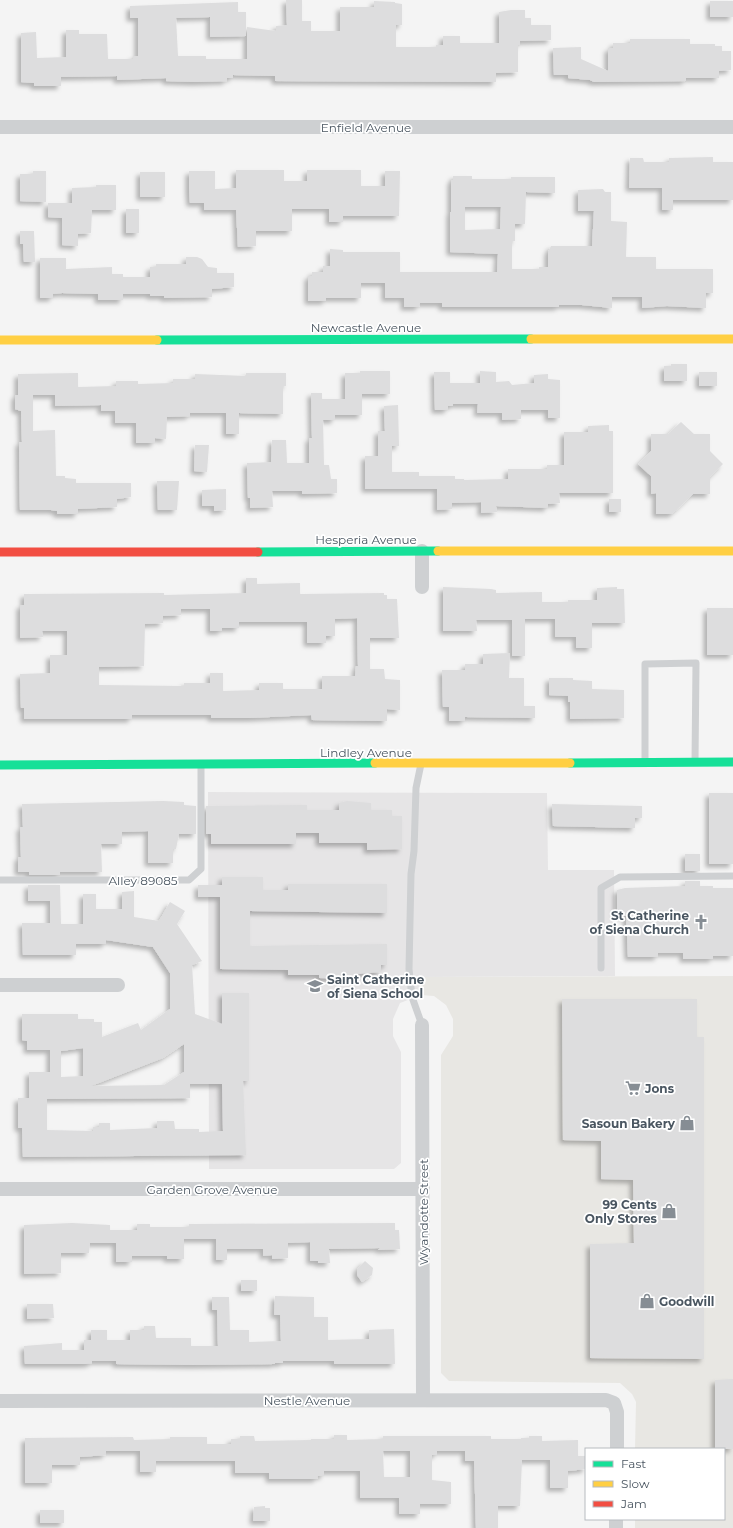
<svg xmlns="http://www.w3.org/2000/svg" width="733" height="1528" font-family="Montserrat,sans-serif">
<defs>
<filter id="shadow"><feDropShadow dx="-3.5" dy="3.5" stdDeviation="2" flood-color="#0004"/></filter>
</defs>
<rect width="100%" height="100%" fill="#f4f4f4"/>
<polygon fill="#e8e7e3" points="733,976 733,1528 635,1528 635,1519 724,1519 724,1449 635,1449 636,1402 632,1394 620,1383 449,1381 441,1373 441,1055 453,1036 453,1019 446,1005 434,996 421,995 421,977"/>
<polygon fill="#e6e5e6" points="208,792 547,793 548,870 614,870 615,976 421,977 421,995 400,1003 393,1019 393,1036 401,1052 401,1163 394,1169 209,1169"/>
<g fill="#ddddde" fill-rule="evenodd" filter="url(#shadow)">
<polygon points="286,0 302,0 302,21 311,21 311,31 340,31 340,7 374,7 374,1 395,2 395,3 402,4 402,25 396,25 396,47 436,47 436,45 443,45 443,36 460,36 460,43 499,43 499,12 511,10 525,10 525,18 531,18 531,25 551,25 551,40 520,41 520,45 518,45 518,72 496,73 496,82 275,81 275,76 233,75 233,78 227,78 227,81 195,82 166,81 166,78 117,80 117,76 61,77 61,86 34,86 34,83 21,82 21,33 36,32 37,58 66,57 66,30 79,30 79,34 107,34 108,59 133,59 133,56 138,56 138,18 130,18 130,6 238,2 238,12 246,12 246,36 210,37 210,17 176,18 178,56 206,56 206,59 247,59 247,27 276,31 276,26 287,25"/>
<rect x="710" y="1" width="23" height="16"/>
<polygon points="630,39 690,39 690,44 715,44 715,46 722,46 722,51 731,51 731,70 719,71 719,78 686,78 686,81 594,82 590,80 568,78 568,75 554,75 553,48 581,47 581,59 608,71 608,48 613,48 613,43 630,43"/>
<polygon points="713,157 713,162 733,162 733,200 673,200 673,210 662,210 662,188 629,188 630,158 643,158 644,162 669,162 669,158"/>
<polygon points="236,170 284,170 284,181 307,181 307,170 361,170 361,186 385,186 385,171 400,171 399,216 343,216 343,222 329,222 329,209 292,209 292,231 256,231 256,246 238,247 236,210 204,210 204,203 190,203 189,189 189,171 215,171 215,189 236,188"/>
<polygon points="33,171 46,171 46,202 20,201 20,174 33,174"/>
<rect x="140" y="172" width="25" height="25"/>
<path d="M453 176H472V179H511V177H555V193L526 192 525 224H515V241H512V269H539V267H548V252L551 246H592L594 211H578V190L603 189 605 192H611V221L627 222 626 257H656V269H713V293H706V308L667 306 642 308V297H612V308L582 305H559V307H442V303H420L419 307H404V298H385V283H361V298H326V301H308V276H312V272H323V266H330V249L343 250V252H400V272H497L498 254 450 252V212H451V180H453ZM465 207H501L500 229 465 230Z"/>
<polygon points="96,185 116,185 116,210 92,210 91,233 78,234 78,246 62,245 62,218 48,217 48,203 72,203 72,188 96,187"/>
<rect x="126" y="209" width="13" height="24"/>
<polygon points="20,231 34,231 35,262 24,262 23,244 20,244"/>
<polygon points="186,257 197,257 202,259 208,267 217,268 217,273 234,273 234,287 212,289 212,297 164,298 164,296 150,296 150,294 123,294 123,300 98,300 98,294 62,293 53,294 53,298 40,298 40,258 66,258 66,269 112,267 112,274 123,274 123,277 150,277 150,267 156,267 156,264 186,264"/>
<polygon points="671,364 687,364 687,381 664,381 664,366 671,366"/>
<polygon points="360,371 390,371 390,394 362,394 362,415 335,415 335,420 323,420 324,465 329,465 331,479 337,479 337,493 302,494 302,491 272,491 273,507 250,508 250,498 248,498 247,463 271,462 272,440 286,440 287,463 309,463 309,438 312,438 311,393 322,393 322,399 345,399 345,373 360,373"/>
<polygon points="480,371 496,372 496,382 509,381 512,385 534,383 534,375 548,374 548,379 560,380 560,418 548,418 548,410 521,410 521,419 502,420 502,413 477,413 478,404 453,404 453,406 448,406 448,410 435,410 434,372 450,372 450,383 480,383"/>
<rect x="699" y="372" width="18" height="14"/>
<polygon points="78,373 78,387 116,386 116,381 138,381 138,384 173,383 173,379 195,379 195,374 246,376 246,373 286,373 286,386 283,386 283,414 239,413 239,434 226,434 226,413 190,413 190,416 167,417 166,439 155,438 155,443 136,443 136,423 115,423 115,411 101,411 101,405 55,406 55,395 33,395 33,431 55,430 56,476 65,476 65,478 76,479 76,483 131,483 131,497 117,499 117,507 78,509 78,514 57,514 57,511 51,510 20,510 19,442 22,442 21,411 15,409 15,395 18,395 18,374"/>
<polygon points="398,405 399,446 392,446 392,472 419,472 419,476 455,476 455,479 464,479 464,480 508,479 508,469 547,469 547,465 564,465 564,432 588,432 588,426 609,425 609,431 613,431 613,493 559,493 560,503 548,504 548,508 496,506 497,512 481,513 481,502 452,503 452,509 437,510 437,489 365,489 365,456 378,456 378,431 385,431 384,406"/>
<polygon points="681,422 694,434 710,434 710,451 723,464 710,477 710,494 693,494 672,514 656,514 656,493 651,494 651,476 638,464 651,451 651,434 668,434"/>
<polygon points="195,445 209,445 207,472 194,471"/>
<polygon points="157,481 179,481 177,510 158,510"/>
<polygon points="226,489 226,510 214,511 214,506 202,506 202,490"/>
<rect x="609" y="499" width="12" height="13"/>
<path d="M246 578H257V584L300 583V594L384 593V595H387V599H397L399 638H370V669H384L385 679 400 680V710L387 709V721L312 720 311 715 250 718H211V715H132V719H24V708H21L20 674 50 673V655H67V631H42L43 637 20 638V605H24V594L164 593V595L246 593ZM181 609H210V631H222V628H239V622H307V643H326V636H335V619L357 618 358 666H356L355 676H322V689H283V683H259V690L223 691V673H210V683H184V686L99 685V667L144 666 145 624 163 623V616L181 615Z"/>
<polygon points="443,587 491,589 496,590 496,593 542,592 542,602 568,602 568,600 597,600 597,588 617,587 617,589 624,589 625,623 592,623 592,648 576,648 576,637 555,637 555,619 525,619 525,656 512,656 512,620 476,620 477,631 443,631"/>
<rect x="707" y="608" width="26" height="47"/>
<polygon points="510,653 509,678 524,678 524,706 535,706 535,718 465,717 465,721 449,721 449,707 443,707 442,670 465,670 465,664 483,664 483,654"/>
<polygon points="549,678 573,678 573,680 592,681 592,689 624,690 624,718 570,719 570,702 568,702 568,696 549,695"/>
<rect x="709" y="793" width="24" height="71"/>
<polygon points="163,801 184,802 184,805 196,806 196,834 179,834 176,849 173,849 173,863 148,863 148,831 122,832 122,844 101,844 102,872 60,872 60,875 29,875 29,872 18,872 18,857 21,857 20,827 23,827 22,804"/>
<polygon points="347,801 371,803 371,810 392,810 392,816 402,816 402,849 367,850 367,843 319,843 319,833 296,833 296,844 211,844 211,834 206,834 206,806 307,805 307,810 339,810 339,803"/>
<polygon points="552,804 642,806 642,818 635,818 635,828 553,826"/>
<rect x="685" y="854" width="15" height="17"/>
<polygon points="222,877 263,877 263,890 288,890 288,884 387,884 387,913 250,911 250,946 387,944 387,965 381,965 381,972 358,974 358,979 319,978 319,975 288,975 288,970 220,969 220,897 198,897 198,885 222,885"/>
<polygon points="685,881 700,881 700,886 713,886 713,888 733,888 733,956 713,956 713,959 683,959 683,953 658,953 658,957 628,957 626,916 617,916 617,890 625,888 685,886"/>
<path d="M28 885H60L61 924H83V894H96V909H122V892L134 891V917L159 921 170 902 185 911 177 924 202 961 192 965 195 1014 222 1024V993H249V1081H243L246 1155 23 1157 22 1128H18V1098H29V1072H50V1050H27V1041L22 1040V1014H78V1019H94V1022H102V1037L138 1023 141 1030 170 1009V973L153 947 106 940V944H76V955H23L22 923H50V901H28ZM184 1044V1072L164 1085 91 1086 163 1058ZM83 1048V1076L61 1077V1051ZM190 1084H222L223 1131 199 1132V1129H175L174 1121H157V1128L110 1130V1123H99V1127H93V1131L47 1130V1099L190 1098Z"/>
<polygon points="562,999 697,999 697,1037 704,1037 704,1359 590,1358 590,1244 634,1243 633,1180 601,1179 601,1141 563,1140"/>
<polygon points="72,1223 110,1225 110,1230 137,1230 137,1224 150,1224 150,1227 189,1227 189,1224 395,1223 395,1230 399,1230 400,1249 378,1250 380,1248 329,1249 330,1263 318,1263 318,1261 310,1261 310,1242 288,1243 288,1258 272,1259 272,1255 263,1256 263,1249 227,1249 227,1260 216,1260 216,1239 184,1239 184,1259 167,1259 167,1256 132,1256 132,1262 116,1262 116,1243 90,1243 89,1253 61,1253 61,1273 24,1274 24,1225"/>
<polygon points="365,1261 373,1268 372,1275 362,1282 357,1275 357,1269"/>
<rect x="241" y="1280" width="16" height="11"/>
<polygon points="275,1296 314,1297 314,1317 328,1317 328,1340 369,1339 369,1330 394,1329 395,1364 334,1364 334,1361 283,1361 283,1363 275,1363 275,1364 193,1365 116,1364 116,1361 92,1361 92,1363 86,1364 25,1364 24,1346 62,1343 62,1350 84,1350 84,1340 91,1340 91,1330 107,1330 107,1340 130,1340 130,1330 144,1330 144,1326 155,1326 156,1338 191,1338 191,1346 218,1346 217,1310 212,1310 212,1297 229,1297 230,1330 249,1330 249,1342 281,1341 280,1315 274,1315"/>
<polygon points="27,1304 53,1304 54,1318 27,1319"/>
<polygon points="733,1379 733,1449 715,1449 715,1380"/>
<path d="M334 1435H347V1440L383 1439V1436H491V1439H521V1438H529V1436H542V1441L578 1440V1456H586V1469L568 1471V1488H550V1460H522L520 1506H498V1528H476L474 1461H465V1451H437V1455H432V1480L451 1482V1504H420V1514H399V1498H360V1471H324V1476H318L317 1479H269V1473H235V1461H156V1472H140V1451H106V1455L80 1457V1465H52V1483H25V1438L133 1437 134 1440 170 1439V1437H207V1444H231V1439H240V1436H254L255 1441 311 1440V1439H334ZM383 1451H410V1477H384Z"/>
<polygon points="265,1506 265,1508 270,1508 270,1521 253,1521 254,1507"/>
<rect x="40" y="1510" width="24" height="13"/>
</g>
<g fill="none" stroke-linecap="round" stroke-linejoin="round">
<g stroke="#ced0d2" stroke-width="7">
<polyline points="645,761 645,664 696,663 695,762"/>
<polyline points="421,764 416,788 414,851 411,874 409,969 412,997 422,1025"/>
<polyline points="0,880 189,880 201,869 201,766"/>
<polyline points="601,968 601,888 620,877 733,876"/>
</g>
<g stroke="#ced0d2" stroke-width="14">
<polyline points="0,127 733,127"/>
<polyline points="422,587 422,551"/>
<polyline points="0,985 118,985"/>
<polyline points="422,1025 423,1400"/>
<polyline points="0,1189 423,1189"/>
<polyline points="0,1401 606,1400 614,1403 617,1412 617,1449"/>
<polyline points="616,1528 616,1519"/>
</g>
<g stroke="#16e098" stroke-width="9">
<polyline points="157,340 531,339"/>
<polyline points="258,552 438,551"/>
<polyline points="570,763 733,762"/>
<polyline points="0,765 375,763"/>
</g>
<g stroke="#ffcf43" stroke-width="9">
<polyline points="531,339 733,339"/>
<polyline points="0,340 157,340"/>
<polyline points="438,551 733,551"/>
<polyline points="375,763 570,763"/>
</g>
<polyline stroke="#f24e42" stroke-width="9" points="0,552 258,552"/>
</g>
<defs>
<symbol id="church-bare" viewBox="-9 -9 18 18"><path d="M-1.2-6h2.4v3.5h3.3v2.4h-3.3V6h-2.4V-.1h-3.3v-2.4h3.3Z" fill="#868d94" stroke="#fff" stroke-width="2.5" paint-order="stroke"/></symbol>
<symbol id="school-bare" viewBox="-9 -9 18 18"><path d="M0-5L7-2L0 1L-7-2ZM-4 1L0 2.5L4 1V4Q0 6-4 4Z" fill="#868d94" stroke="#fff" stroke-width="2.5" paint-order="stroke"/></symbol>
<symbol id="supermarket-bare" viewBox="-9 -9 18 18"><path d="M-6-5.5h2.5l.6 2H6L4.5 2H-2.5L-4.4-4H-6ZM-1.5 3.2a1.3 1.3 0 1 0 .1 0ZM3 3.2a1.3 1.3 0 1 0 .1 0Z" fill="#868d94" stroke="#fff" stroke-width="2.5" paint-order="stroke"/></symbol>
<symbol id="shop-bare" viewBox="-9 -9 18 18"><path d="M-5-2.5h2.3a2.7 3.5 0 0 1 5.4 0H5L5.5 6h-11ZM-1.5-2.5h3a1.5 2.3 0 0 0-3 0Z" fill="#868d94" stroke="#fff" stroke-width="2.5" paint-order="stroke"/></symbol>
</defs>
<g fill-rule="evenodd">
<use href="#church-bare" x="690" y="911" width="22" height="22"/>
<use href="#school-bare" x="304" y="975" width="22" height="22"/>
<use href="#supermarket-bare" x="622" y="1077" width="22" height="22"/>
<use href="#shop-bare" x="676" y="1112" width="22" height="22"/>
<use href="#shop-bare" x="658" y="1200" width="22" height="22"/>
<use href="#shop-bare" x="636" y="1290" width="22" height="22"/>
</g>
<g text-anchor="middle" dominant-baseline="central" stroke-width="3.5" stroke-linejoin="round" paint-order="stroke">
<g font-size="12" fill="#4a5661" stroke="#fff">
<text x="366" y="127">Enfield Avenue</text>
<text x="366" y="327">Newcastle Avenue</text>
<text x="366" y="539">Hesperia Avenue</text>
<text x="366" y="752">Lindley Avenue</text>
<text x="143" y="880">Alley 89085</text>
<text x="212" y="1189">Garden Grove Avenue</text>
<text transform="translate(423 1212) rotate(-90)">Wyandotte Street</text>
<text x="307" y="1400">Nestle Avenue</text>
</g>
<g font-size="12" font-weight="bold" fill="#4a5661" stroke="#fff" text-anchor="end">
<text x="689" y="915">St Catherine<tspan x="689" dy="14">of Siena Church</tspan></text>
<text x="327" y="979" text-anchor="start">Saint Catherine<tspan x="327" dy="14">of Siena School</tspan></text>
<text x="645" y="1088" text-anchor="start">Jons</text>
<text x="675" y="1123">Sasoun Bakery</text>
<text x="657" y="1204">99 Cents<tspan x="657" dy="14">Only Stores</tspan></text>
<text x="659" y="1301" text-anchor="start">Goodwill</text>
</g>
</g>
<rect x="585" y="1448" width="140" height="72" fill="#ffffff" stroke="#b7bbc0"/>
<rect x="593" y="1461" width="20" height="6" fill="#16e098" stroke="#b7bbc0"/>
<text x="621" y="1468" font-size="12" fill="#4a5661">Fast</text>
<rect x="593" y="1481" width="20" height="6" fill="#ffcf43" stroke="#b7bbc0"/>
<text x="621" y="1488" font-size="12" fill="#4a5661">Slow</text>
<rect x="593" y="1501" width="20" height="6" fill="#f24e42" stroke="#b7bbc0"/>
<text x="621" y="1508" font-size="12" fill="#4a5661">Jam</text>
</svg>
